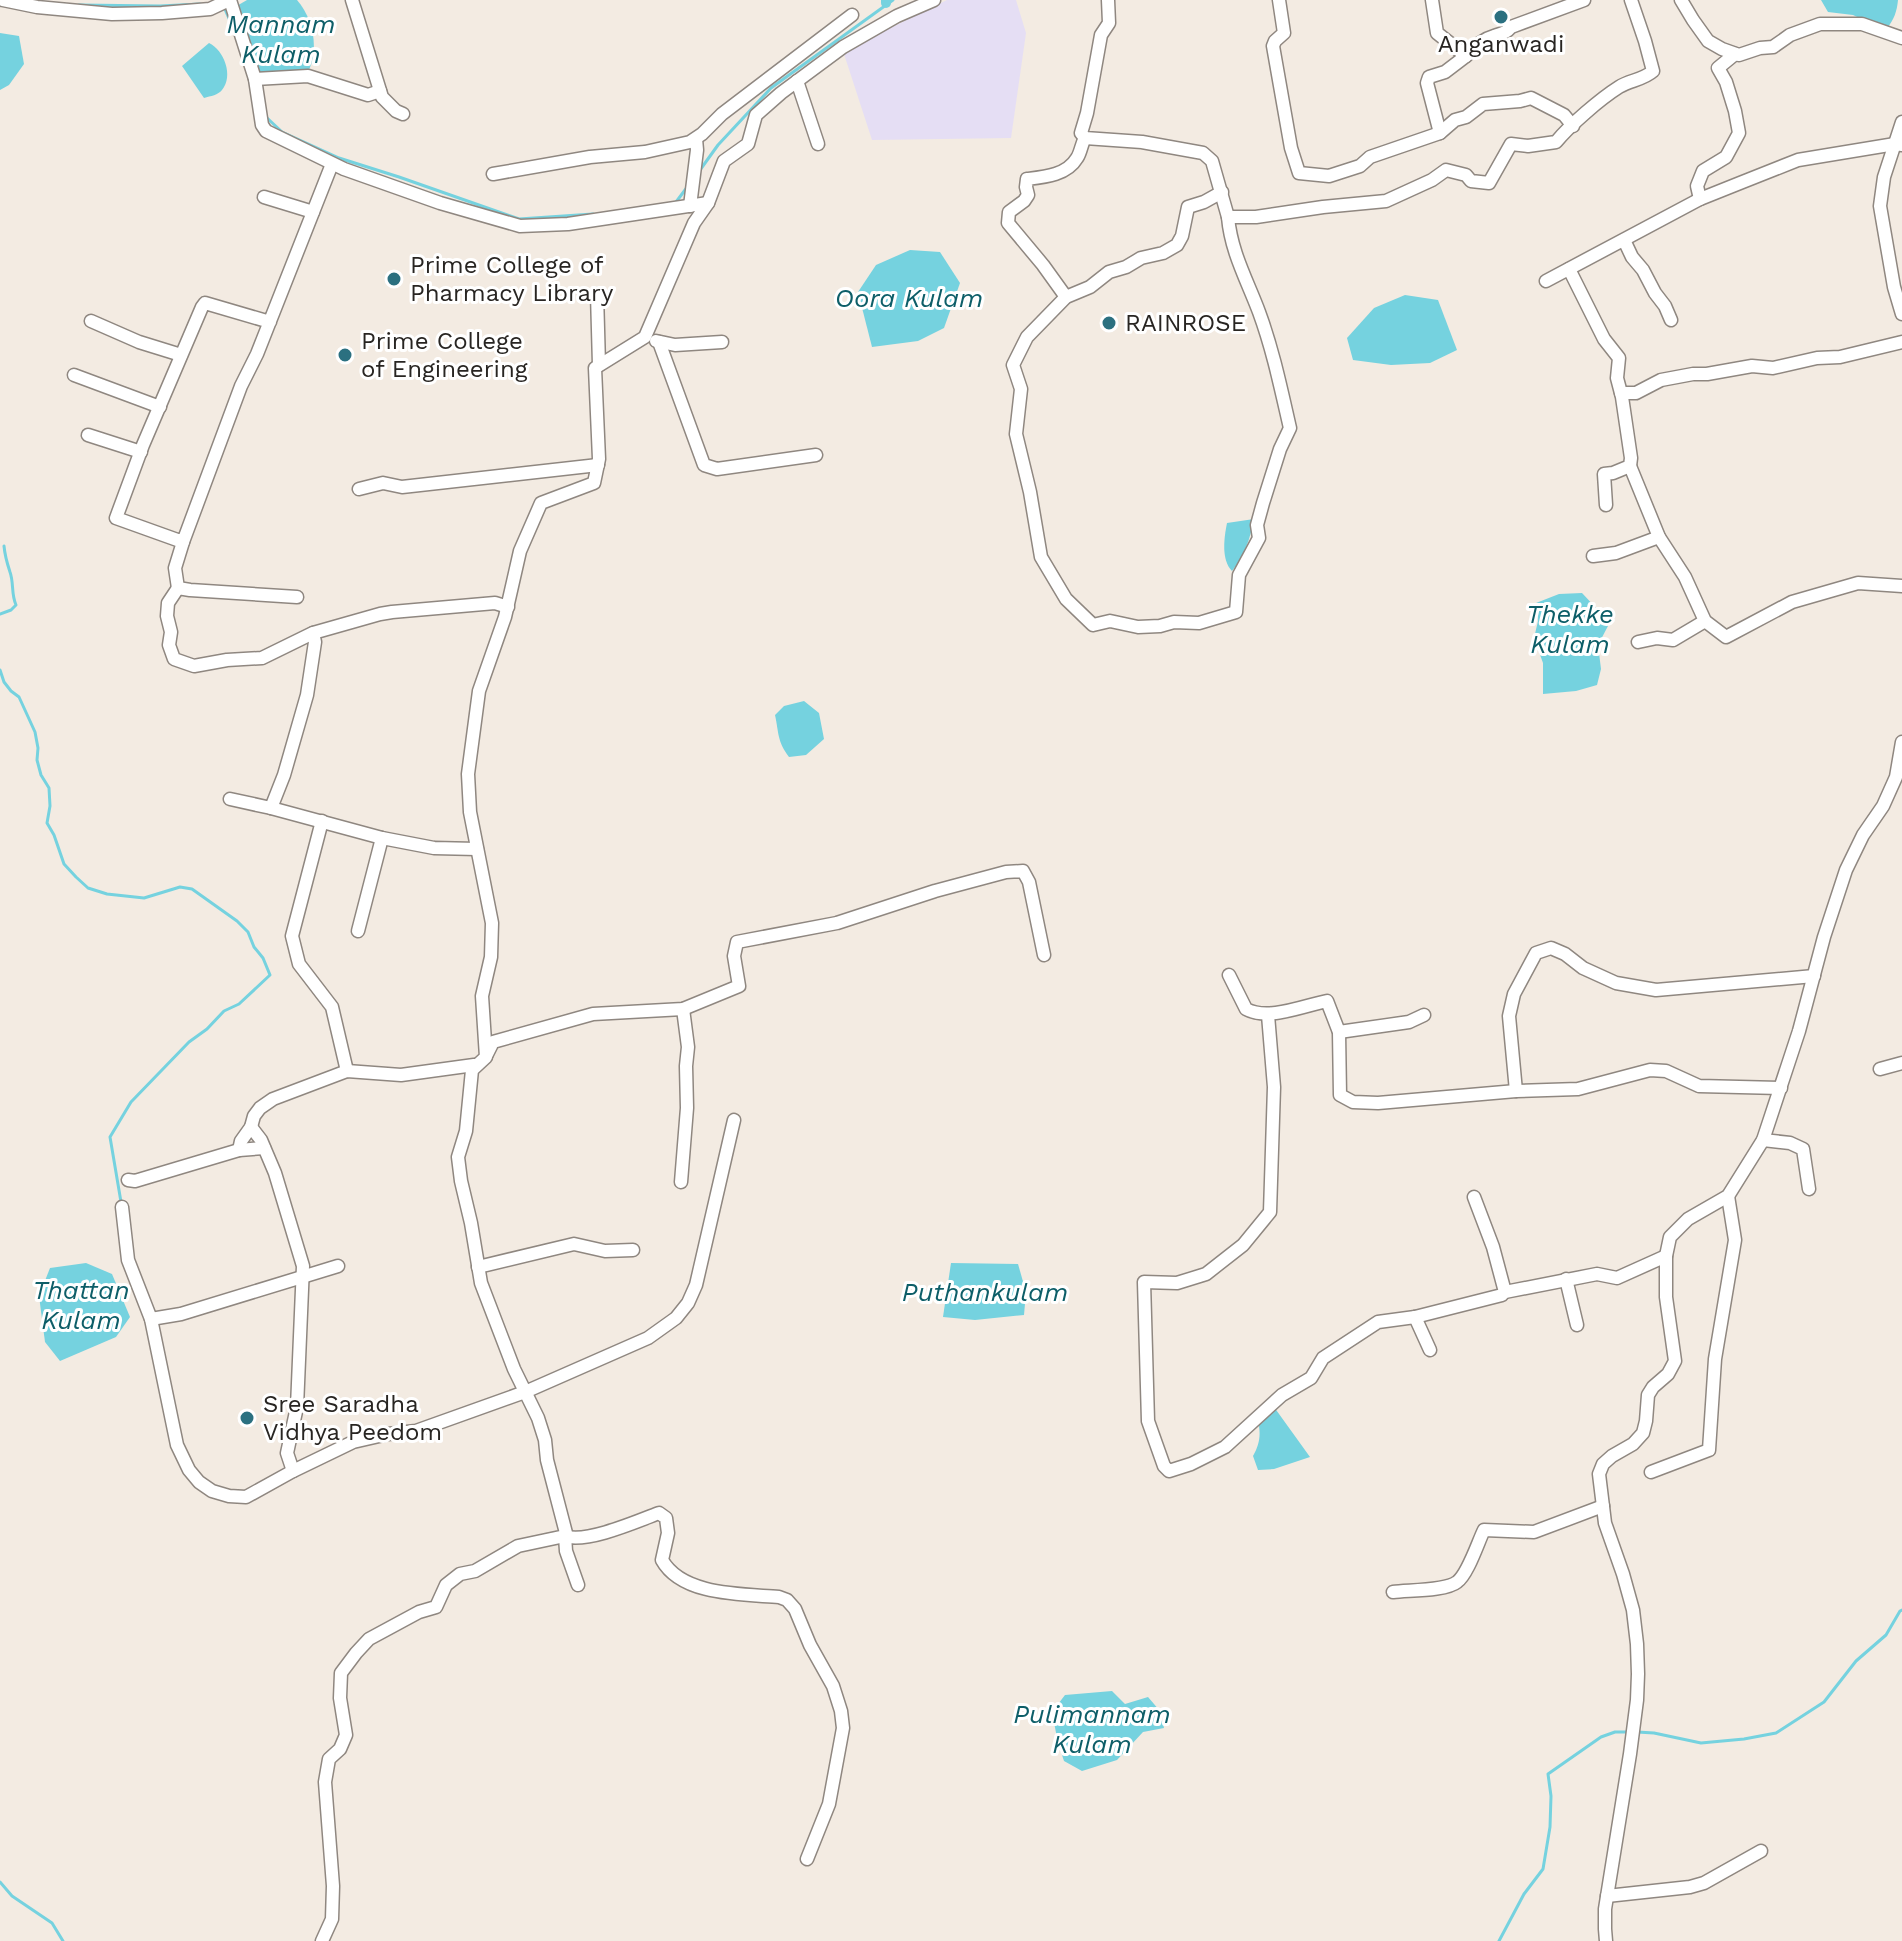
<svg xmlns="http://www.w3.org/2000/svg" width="1902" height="1941" font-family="'Work Sans',sans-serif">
<rect width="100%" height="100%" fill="#f3ebe2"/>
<polygon fill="#e5def4" points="947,0 1016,0 1026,33 1011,138 872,140 844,54 872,37"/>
<g fill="#75d2df">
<path d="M247 0H297C313 18 319 48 309 70L286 74H261L235 7Z"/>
<path d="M1821 0H1898C1897 11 1894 20 1887 28L1870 23 1853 15 1828 12Z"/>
<polygon points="0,33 19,36 24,64 9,85 0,90"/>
<path d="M209 43C224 50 234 76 222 90 218 95 211 96 204 98L182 66Z"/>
<polygon points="910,250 940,252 960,283 944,328 918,341 872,347 858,292 876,265"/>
<polygon points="1405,295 1438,300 1457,350 1430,363 1391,365 1353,360 1347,338 1374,308"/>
<path d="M1254 519C1250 539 1245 555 1232 571 1221 560 1224 538 1227 523Z"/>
<polygon points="1582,593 1597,609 1608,626 1598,645 1601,669 1597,685 1576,691 1543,694 1543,663 1534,638 1538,621 1536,603 1559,594"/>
<path d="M804 701 819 713 824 739 806 755 789 757C777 741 779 733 775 715L784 706Z"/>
<polygon points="86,1263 112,1274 130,1317 116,1337 60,1361 45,1342 39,1296 50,1268"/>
<polygon points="951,1263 1018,1264 1026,1292 1024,1315 975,1320 943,1317"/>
<path d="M1274 1407 1310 1457 1274 1469 1258 1470 1253 1456C1260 1444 1261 1434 1258 1420Z"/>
<polygon points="1112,1691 1125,1704 1148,1697 1160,1711 1164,1728 1143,1732 1117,1760 1082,1771 1064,1761 1058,1743 1052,1712 1065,1695"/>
</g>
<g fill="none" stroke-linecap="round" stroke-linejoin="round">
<g stroke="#75d2df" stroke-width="3">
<polyline points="79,5 160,6 200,4"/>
<polyline points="224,7 234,30"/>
<polyline points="266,117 282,132 339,158 399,177 519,219 593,214"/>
<polyline points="700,170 718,145 771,88 893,0"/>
<polyline points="676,202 688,186"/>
<path d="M0 614 11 610 16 605C11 594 14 583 10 572 7 563 5 557 4 546"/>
<polyline points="0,670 4,682 11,691 19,697 35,732 38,748 37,760 41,775 49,788 50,806 47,823 54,835 64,864 76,877 88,888 107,894 144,898 180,887 192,889 237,921 248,932 254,947 263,958 270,975 239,1004 224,1011 207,1029 189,1042 131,1102 110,1137 121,1202"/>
<polyline points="1637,1732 1654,1733 1701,1743 1744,1739 1776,1733 1824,1702 1856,1661 1886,1635 1900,1611 1902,1610"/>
<polyline points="0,1882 12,1896 52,1923 63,1941"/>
<polyline points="1499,1941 1524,1894 1543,1869 1550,1827 1551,1796 1548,1774 1601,1737 1615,1732 1629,1732"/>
</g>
<polyline stroke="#75d2df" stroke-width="10" points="886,0 886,3"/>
<defs>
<g id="minor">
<polyline points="3,0 37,7 112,14 162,13 210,9 229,0"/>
<polyline points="230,0 255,79 262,125 266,131 344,169 440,203 520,226 568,224 708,203"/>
<polyline points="352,0 382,97 396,111 403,114"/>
<path d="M1108 0 1109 23 1101 35 1087 113 1081 133 1085 138 1142 142 1203 153 1212 161 1228 217H1256L1323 207 1386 201 1432 180 1446 170 1466 175 1471 181 1489 183 1511 144 1528 146 1556 142C1570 125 1600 99 1619 87 1630 80 1643 80 1653 71L1645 41 1631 0"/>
<polyline points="1279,0 1284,33 1275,41 1273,46 1291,148 1299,173 1329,176 1360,166 1370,157 1440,133 1455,120 1466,117 1483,104 1520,101 1531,98 1564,115 1573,126"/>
<path d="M1432 0 1437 33 1466 56C1473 48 1483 39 1494 36 1502 33 1505 34 1511 27L1584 0"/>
<polyline points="1681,0 1693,20 1708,41 1722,49 1739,55 1760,48 1773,47 1790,35 1820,24 1862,24 1902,38"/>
<polyline points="255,79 308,76 368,95 380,91"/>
<polyline points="797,81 818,144"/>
<polyline points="1902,122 1884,177 1880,206 1894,287 1902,314"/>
<polyline points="1440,133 1427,83 1429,77 1445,72 1466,56"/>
<polyline points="493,174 590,157 645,152 690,142 702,134 722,114 852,15"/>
<path d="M1222 192 1204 202 1188 207 1182 236 1177 245 1163 253 1141 258 1126 267 1109 272 1090 287 1066 297 1027 337 1013 365 1021 389 1016 434 1030 492 1041 557 1066 599 1093 625 1110 621 1138 627 1160 626 1174 622 1199 623 1236 612 1239 575 1259 538 1257 525 1263 503 1280 449 1290 428C1281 389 1273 350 1259 312 1247 280 1231 252 1228 217"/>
<polyline points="264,197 313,212"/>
<polyline points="1700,199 1697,186 1703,171 1726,157 1739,133 1735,111 1726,82 1718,68 1735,54"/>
<polyline points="690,206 697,150 696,139"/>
<polyline points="1624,240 1632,257 1643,270 1655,293 1665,306 1671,320"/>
<polyline points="1569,269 1604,339 1619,358 1617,378 1622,397 1631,458 1630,466 1613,473 1604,474 1606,505"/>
<polyline points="1546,281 1700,199 1740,183 1798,160 1895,144 1902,145"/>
<polyline points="597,294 599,365"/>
<path d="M1066 297 1043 265 1008 223 1009 212 1024 201 1028 195 1026 187 1027 179C1045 177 1067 175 1077 158 1081 152 1081 145 1085 138"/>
<polyline points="91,321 139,342 181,355"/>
<polyline points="270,322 205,303 202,307 143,445 116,518 183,542 241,386 257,354 332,164"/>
<polyline points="656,341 675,345 722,342"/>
<polyline points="659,342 704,465 717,469 816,455"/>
<polyline points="74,375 160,407"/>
<polyline points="1621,393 1636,393 1661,380 1693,374 1707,374 1752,366 1773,368 1817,358 1840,357 1902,342"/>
<polyline points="88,435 141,452"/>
<polyline points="1630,466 1659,537 1685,577 1705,621 1726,637 1792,602 1858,583 1902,586"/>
<polyline points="359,489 383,483 402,487 598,465"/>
<polyline points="183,542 175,568 178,588 190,590 297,597"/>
<polyline points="1593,556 1616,553 1659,537"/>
<polyline points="178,588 168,603 167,616 171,632 169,645 174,659 194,666 227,660 262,658 313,633 380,614 392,612 495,603 508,607"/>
<polyline points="1638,642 1657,638 1673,640 1705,621"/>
<polyline points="230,799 271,808 382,838 434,848 477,849"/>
<polyline points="271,808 284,775 307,695 315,642 313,633"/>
<polyline points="322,821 292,936 299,964 332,1007 347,1071"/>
<polyline points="358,931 382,838"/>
<path d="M1229 975 1246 1009C1268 1021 1303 1006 1327 1001L1339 1032 1340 1095 1353 1102 1378 1103 1516 1091 1578 1089 1650 1070 1666 1071 1699 1086 1781 1088"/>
<polyline points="1268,1015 1274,1087 1270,1212 1243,1245 1206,1274 1177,1283 1144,1282 1148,1421 1164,1466 1169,1471 1191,1464 1225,1447 1282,1395 1311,1378 1323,1358 1378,1322 1415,1317 1502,1295"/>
<polyline points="1339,1032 1409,1022 1424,1015"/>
<polyline points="487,1054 493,1042 593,1014 683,1009 739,986 734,956 737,942 837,923 935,891 1006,872 1023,871 1029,882 1044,955"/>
<polyline points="1880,1069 1902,1063"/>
<polyline points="1516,1091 1509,1016 1514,994 1536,953 1551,948 1565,954 1583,968 1616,983 1656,990 1814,976"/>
<polyline points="251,1127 261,1140 275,1173 303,1266 297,1407 287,1453 293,1471"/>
<polyline points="1763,1140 1790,1143 1803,1149 1809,1189"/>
<polyline points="239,1150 241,1141 251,1127 254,1116 260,1108 273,1099 347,1071 401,1075 474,1065 472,1070"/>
<polyline points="128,1180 135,1181 239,1150 264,1148"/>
<polyline points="681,1182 687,1108 686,1066 688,1047 683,1009"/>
<polyline points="1474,1197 1493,1247 1505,1292 1597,1274 1617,1278 1666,1256"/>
<polyline points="122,1207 128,1260 151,1319 177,1445 189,1470 199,1482 212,1491 229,1496 246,1497 293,1471 353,1442 388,1434 416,1431 525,1392 648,1338 676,1318 688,1303 696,1285 734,1120"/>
<polyline points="478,1267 574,1244 605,1251 633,1250"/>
<polyline points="1566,1279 1577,1325"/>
<polyline points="1415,1317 1430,1350"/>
<polyline points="151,1319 181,1314 338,1266"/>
<polyline points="1651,1472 1709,1450 1715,1359 1735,1240 1728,1196"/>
<path d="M578 1585 566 1551 565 1536C585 1544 638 1521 659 1513L666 1518 668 1533 662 1560C682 1596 743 1594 779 1597L787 1600 795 1609 810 1645 833 1686 841 1711 843 1728 829 1804 807 1859"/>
<path d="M1393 1592C1408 1590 1446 1591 1457 1582 1468 1574 1478 1542 1484 1530L1534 1532 1603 1506"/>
<polyline points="1607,1896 1690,1887 1704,1883 1761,1851"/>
<polyline points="322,1941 332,1919 333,1886 325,1782 329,1759 340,1749 346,1735 340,1698 341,1673 356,1653 369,1639 419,1612 436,1607 446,1585 460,1574 475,1571 518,1546 565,1536 566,1533 547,1460 545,1440 538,1418 514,1369 481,1283 471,1223 461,1181 458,1157 466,1131 472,1070 486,1057 482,996 491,957 492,923 470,812 468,774 479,691 505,617 520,551 541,503 594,483 599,459 595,368 645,337 694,223 708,203 724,161 748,144 756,115 781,93 843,47 897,16 934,0"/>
<polyline points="1606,1941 1605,1929 1605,1909 1630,1754 1637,1700 1638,1674 1637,1644 1633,1610 1623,1574 1605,1523 1599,1474 1603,1464 1612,1456 1633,1444 1643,1433 1646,1421 1648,1395 1653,1387 1668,1374 1675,1361 1666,1297 1666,1256 1670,1237 1688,1219 1728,1196 1763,1140 1799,1031 1824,937 1846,870 1863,835 1883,806 1896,777 1902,742"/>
</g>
</defs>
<use href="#minor" stroke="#8f8780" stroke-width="15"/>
<use href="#minor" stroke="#fff" stroke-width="12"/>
</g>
<g fill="#2b7080" stroke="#fff" stroke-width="3">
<circle cx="1501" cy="17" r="8"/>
<circle cx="394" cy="279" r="8"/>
<circle cx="1109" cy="323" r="8"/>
<circle cx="345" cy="355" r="8"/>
<circle cx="247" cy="1418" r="8"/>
</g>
<g text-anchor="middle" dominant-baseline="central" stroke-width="6" stroke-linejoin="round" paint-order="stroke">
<g font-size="24" fill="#282522" stroke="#fff" text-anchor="start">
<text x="1501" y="44" text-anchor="middle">Anganwadi</text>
<text x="410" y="265">Prime College of<tspan x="410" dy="28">Pharmacy Library</tspan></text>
<text x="1125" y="323">RAINROSE</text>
<text x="361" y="341">Prime College<tspan x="361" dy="28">of Engineering</tspan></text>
<text x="263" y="1404">Sree Saradha<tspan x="263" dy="28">Vidhya Peedom</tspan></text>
</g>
<g font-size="26" font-style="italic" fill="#0d5e68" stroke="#fff">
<text x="281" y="24">Mannam<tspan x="281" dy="30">Kulam</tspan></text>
<text x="909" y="298">Oora Kulam</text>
<text x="1570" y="614">Thekke<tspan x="1570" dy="30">Kulam</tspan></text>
<text x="81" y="1290">Thattan<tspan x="81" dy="30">Kulam</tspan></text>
<text x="985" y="1292">Puthankulam</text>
<text x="1092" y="1714">Pulimannam<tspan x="1092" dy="30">Kulam</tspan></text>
</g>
</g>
</svg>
